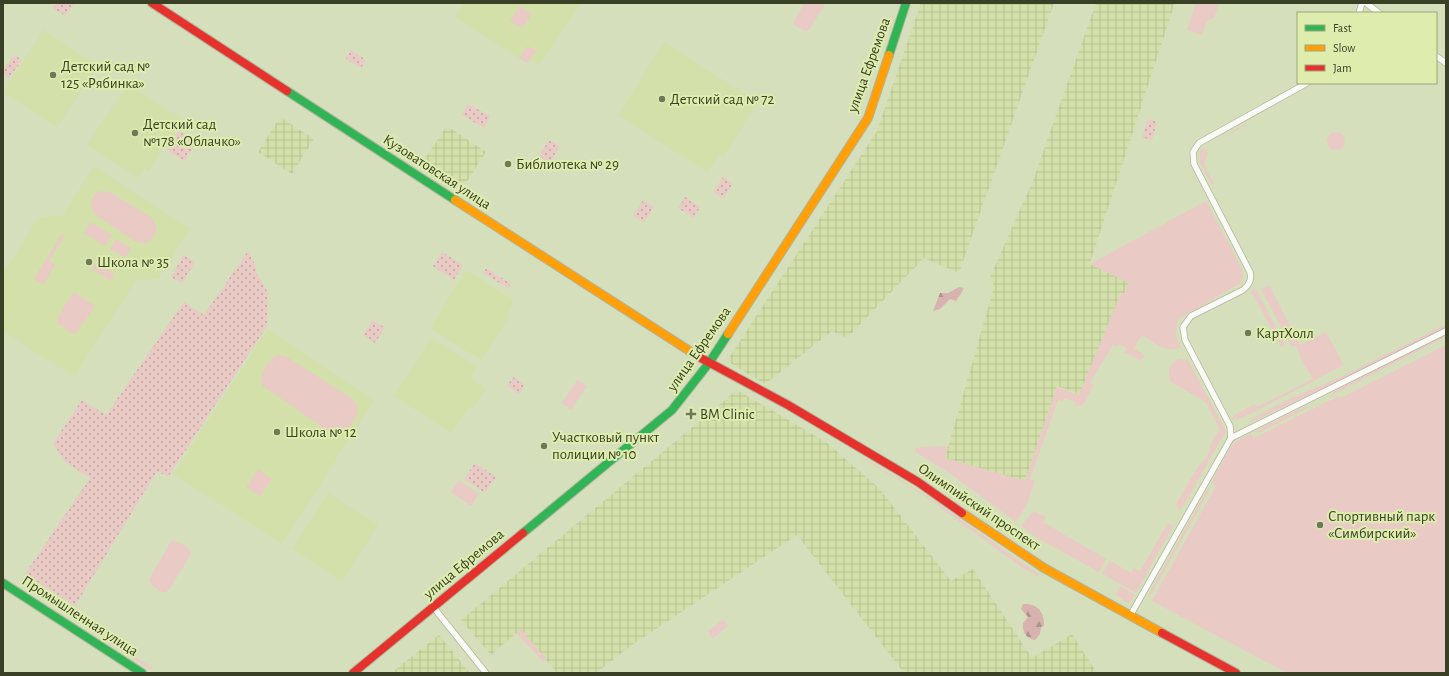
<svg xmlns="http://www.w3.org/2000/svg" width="1449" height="676" font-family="'Alegreya Sans',sans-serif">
<defs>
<pattern id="industrial-grid" width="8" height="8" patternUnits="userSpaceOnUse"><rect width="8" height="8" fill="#d3e0aa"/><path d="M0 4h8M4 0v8" fill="none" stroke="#b6c192"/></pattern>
<pattern id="forest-firs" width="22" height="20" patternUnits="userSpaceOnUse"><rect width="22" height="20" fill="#d7b2af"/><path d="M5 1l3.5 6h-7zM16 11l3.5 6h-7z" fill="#af928e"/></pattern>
<pattern id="park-dots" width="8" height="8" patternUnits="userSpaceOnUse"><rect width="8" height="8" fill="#e9cac4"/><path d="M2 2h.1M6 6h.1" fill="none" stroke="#bea59f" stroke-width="1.8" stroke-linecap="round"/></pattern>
</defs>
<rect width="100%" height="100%" fill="#d6dfbc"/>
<g fill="#d3e0aa">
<polygon points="464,3 581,3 539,65 530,59 527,63 455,17"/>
<polygon points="44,30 98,66 57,127 5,93 7,85"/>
<polygon points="664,42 758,102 724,156 719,155 707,172 618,115"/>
<polygon points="132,87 183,119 149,171 144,168 138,178 87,145 124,90"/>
<polygon points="94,166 190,229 158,279 136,280 74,377 3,331 3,273 39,217 62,216"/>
<polygon points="466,270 514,300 507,313 510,316 481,360 430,328"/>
<polygon points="268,329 374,400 282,544 173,474"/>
<polygon points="431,338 477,367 470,378 486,389 472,409 469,407 451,433 394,396"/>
<polygon points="328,493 378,525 342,581 292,549"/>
</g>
<g fill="url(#industrial-grid)">
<polygon points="921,3 1054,3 959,273 924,258 847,338 832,331 765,384 727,361 877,131"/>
<polygon points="1096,3 1175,3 1090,263 1129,283 1124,293 1120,295 1080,394 1057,386 1025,481 945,458 994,287 990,277 1032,183"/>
<polygon points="280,117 314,139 292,174 258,152"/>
<polygon points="447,126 486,152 464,186 455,180 453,184 427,167 429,163 424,160"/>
<polygon points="737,390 826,442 879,488 951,581 973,569 1032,658 1072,634 1097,673 904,673 797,535 632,645 596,673 557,673 521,629 491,655 461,620"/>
<polygon points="439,635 470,673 391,673"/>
</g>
<g fill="#e9cac4">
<polygon points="805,3 824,3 824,6 809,30 805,31 794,25 794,20"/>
<polygon points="1196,3 1219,3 1214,18 1207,21 1202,35 1187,30"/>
<polygon points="519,6 532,14 522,28 510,21"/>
<polygon points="527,46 537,50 527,63 519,58"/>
<path d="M1246 123V125L1204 148 1208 154C1200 163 1209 174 1214 183L1212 185 1199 161 1200 151Z"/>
<circle cx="1336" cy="141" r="9"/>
<polygon points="102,191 110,192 152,218 157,228 152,240 145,243 136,242 96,215 91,207 91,200 95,194"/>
<path d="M1206 201 1242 269 1243 277 1241 283 1180 318C1173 328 1175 337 1181 347 1167 355 1154 342 1142 335L1134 348 1144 355V358L1140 360 1124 352 1127 348 1119 344 1117 347 1113 345 1090 383 1094 385 1083 405 1075 406 1076 402 1064 398 1063 401 1058 400 1030 479 1035 481 1027 504 1016 522 951 474 915 452 916 448 921 447 948 446 945 458 1025 481 1057 387 1079 395 1120 295 1124 293 1129 283 1090 264Z"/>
<polygon points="90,222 112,235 105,246 84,233"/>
<polygon points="61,235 65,235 49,261 55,265 43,285 35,279 35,277"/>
<polygon points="116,239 131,248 125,258 110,249"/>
<polygon points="97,262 112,272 114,275 110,280 91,269"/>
<polygon points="1269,285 1300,345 1326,332 1343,364 1342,366 1244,417 1232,420 1233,416 1253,405 1259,406 1313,379 1302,361 1296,346 1291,346 1261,289"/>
<polygon points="1253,289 1257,291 1285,345 1281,347 1253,294 1251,295 1250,293"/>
<polygon points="75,293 95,306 75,335 57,323 58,317 72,294"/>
<polygon points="1446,324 1446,327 1345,378 1252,422 1250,420 1287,400 1343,376"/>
<polygon points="1446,334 1446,337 1328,397 1336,390"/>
<polygon points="1446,345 1446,673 1287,673 1152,601 1216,486 1211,483 1233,443 1251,433 1254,438 1339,396 1340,398"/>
<path d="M279 355 287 357 354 400 358 410C356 420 345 437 334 435L262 385C258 377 269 356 279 355Z"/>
<path d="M1179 359 1188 360 1226 431 1181 510 1175 506 1199 465C1208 459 1208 453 1211 444 1213 439 1217 434 1220 430L1206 402 1171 382C1167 372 1169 363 1179 359Z"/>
<polygon points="577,380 587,386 571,410 562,403"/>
<polygon points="1313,405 1258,433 1255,431 1297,410"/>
<polygon points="860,457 864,458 927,496 1037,573 1039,577 1021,567 922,494"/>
<polygon points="258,469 272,479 260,496 246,487"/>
<polygon points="459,480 479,494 471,506 451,492"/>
<polygon points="1208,488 1210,489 1151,595 1149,594"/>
<polygon points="1034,511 1046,517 1043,522 1106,559 1099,572 1034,536 1021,526"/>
<polygon points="1168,523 1173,526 1136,593 1102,574 1110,561 1131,573 1134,568 1140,571"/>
<path d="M171 541C178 540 190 547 191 554L169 590 163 593 151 585 149 580Z"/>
<polygon points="1121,586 1135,595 1130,603 1125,602 1116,594"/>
<polygon points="723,619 728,626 712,639 708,631"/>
<polygon points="92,629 153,668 151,670 91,631"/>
<polygon points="521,629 547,660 544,662 516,633"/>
</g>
<g fill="url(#forest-firs)">
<polygon points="959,287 964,288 956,301 950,299 940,309 933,311 940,293 948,293"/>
<path d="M1023 604C1037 603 1045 612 1044 626L1041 627 1040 634 1035 640C1026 639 1022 631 1023 623L1028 617 1021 609Z"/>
</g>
<g fill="url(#park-dots)">
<polygon points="57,3 72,3 74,4 65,16 53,8"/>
<polygon points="351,50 366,60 361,68 346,59"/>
<polygon points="14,55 22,60 9,78 3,74 3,70"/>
<polygon points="468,104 490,116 484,128 462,115"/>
<polygon points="1148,119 1157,122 1152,140 1142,137"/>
<polygon points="179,131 196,143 184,161 167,150"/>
<polygon points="549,140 560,146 550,162 539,156"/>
<polygon points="723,177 733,184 723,198 713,192"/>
<polygon points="685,197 700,207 694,218 678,208"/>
<polygon points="643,200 654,207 644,222 633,216"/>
<polygon points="248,251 256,266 256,272 268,293 267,326 168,477 157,471 75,606 25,574 90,478 64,461 53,443 82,400 106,415 184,302 204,315"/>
<polygon points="442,252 463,265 454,280 433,266"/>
<polygon points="184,255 195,262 182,283 171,277"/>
<polygon points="486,268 511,284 508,288 483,273"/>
<polygon points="373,320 385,328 375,343 363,335"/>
<polygon points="513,377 525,385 519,394 507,386"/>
<polygon points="475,463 496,477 485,493 464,479"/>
</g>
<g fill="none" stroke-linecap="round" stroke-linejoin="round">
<defs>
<g id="street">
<polyline points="1366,3 1379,13"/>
<polyline points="1359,13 1362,3"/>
<polyline points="1436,56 1446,63"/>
<polyline points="1231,438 1446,331"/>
<polyline points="434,608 486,673"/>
<path d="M1130 616 1231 438 1230 426 1185 340 1183 327 1191 316 1243 290C1249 285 1252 280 1250 272L1194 164 1193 152 1199 143 1307 83"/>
</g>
<g id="fast">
<polyline points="889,55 906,3"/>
<polyline points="287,91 455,200"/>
<polyline points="523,533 672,410 709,363 728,334"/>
<polyline points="3,583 142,673"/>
</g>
<g id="slow">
<polyline points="455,200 699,357"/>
<polyline points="728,334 868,118 889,55"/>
<polyline points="962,513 1044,568 1162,633"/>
</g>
<g id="jam">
<polyline points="152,3 287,91"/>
<polyline points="699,357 788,405 918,482 962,513"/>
<polyline points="1162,633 1236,673"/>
<polyline points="353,673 523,533"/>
</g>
</defs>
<use href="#street" stroke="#afb59a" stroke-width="7"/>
<use href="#fast" stroke="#afb59a" stroke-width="10"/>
<use href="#slow" stroke="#afb59a" stroke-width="10"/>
<use href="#jam" stroke="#afb59a" stroke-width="10"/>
<use href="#street" stroke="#f9faf5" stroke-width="5.5"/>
<use href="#fast" stroke="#30b455" stroke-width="8"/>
<use href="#slow" stroke="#ff9f0a" stroke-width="8"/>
<use href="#jam" stroke="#e5322d" stroke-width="8"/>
</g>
<g fill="#71785a" stroke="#deedae" stroke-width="1.5">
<circle cx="53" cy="75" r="4"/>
<circle cx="662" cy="99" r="4"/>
<circle cx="135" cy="133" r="4"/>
<circle cx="508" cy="164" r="4"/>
<circle cx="89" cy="262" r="4"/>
<circle cx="1248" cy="333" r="4"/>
<path d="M689 408h4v4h4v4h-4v4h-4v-4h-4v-4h4z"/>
<circle cx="277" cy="432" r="4"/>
<circle cx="544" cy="446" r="4"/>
<circle cx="1320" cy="525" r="4"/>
</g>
<g text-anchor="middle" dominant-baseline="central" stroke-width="4" stroke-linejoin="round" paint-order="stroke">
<g font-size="15" fill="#3a4026" stroke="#deedae">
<text transform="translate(869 65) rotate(-70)">улица Ефремова</text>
<text transform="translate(437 172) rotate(33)">Кузоватовская улица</text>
<text transform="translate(699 349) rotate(-55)">улица Ефремова</text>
<text transform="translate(979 507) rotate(34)">Олимпийский проспект</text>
<text transform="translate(464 564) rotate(-40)">улица Ефремова</text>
<text transform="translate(80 616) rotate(33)">Промышленная улица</text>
</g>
<g font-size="15" fill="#3a4026" stroke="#deedae" text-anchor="start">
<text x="61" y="66">Детский сад №<tspan x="61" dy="17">125 «Рябинка»</tspan></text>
<text x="670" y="99">Детский сад № 72</text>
<text x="143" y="124">Детский сад<tspan x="143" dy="17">№178 «Облачко»</tspan></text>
<text x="516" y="164">Библиотека № 29</text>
<text x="97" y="262">Школа № 35</text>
<text x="1256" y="333">КартХолл</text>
<text x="700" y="414">BM Clinic</text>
<text x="285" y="432">Школа № 12</text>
<text x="552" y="437">Участковый пункт<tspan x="552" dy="17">полиции № 10</tspan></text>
<text x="1328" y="516">Спортивный парк<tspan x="1328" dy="17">«Симбирский»</tspan></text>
</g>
</g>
<rect width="1449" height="676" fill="none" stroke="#3a4026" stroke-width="8"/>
<rect x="1297" y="12" width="140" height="72" fill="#deedae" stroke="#9ca878"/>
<rect x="1305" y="25" width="20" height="6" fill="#30b455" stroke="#9ca878"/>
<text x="1333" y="32" font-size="12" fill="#3a4026">Fast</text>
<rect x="1305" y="45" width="20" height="6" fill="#ff9f0a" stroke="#9ca878"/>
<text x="1333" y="52" font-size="12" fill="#3a4026">Slow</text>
<rect x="1305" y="65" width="20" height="6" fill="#e5322d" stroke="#9ca878"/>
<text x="1333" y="72" font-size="12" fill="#3a4026">Jam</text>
</svg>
